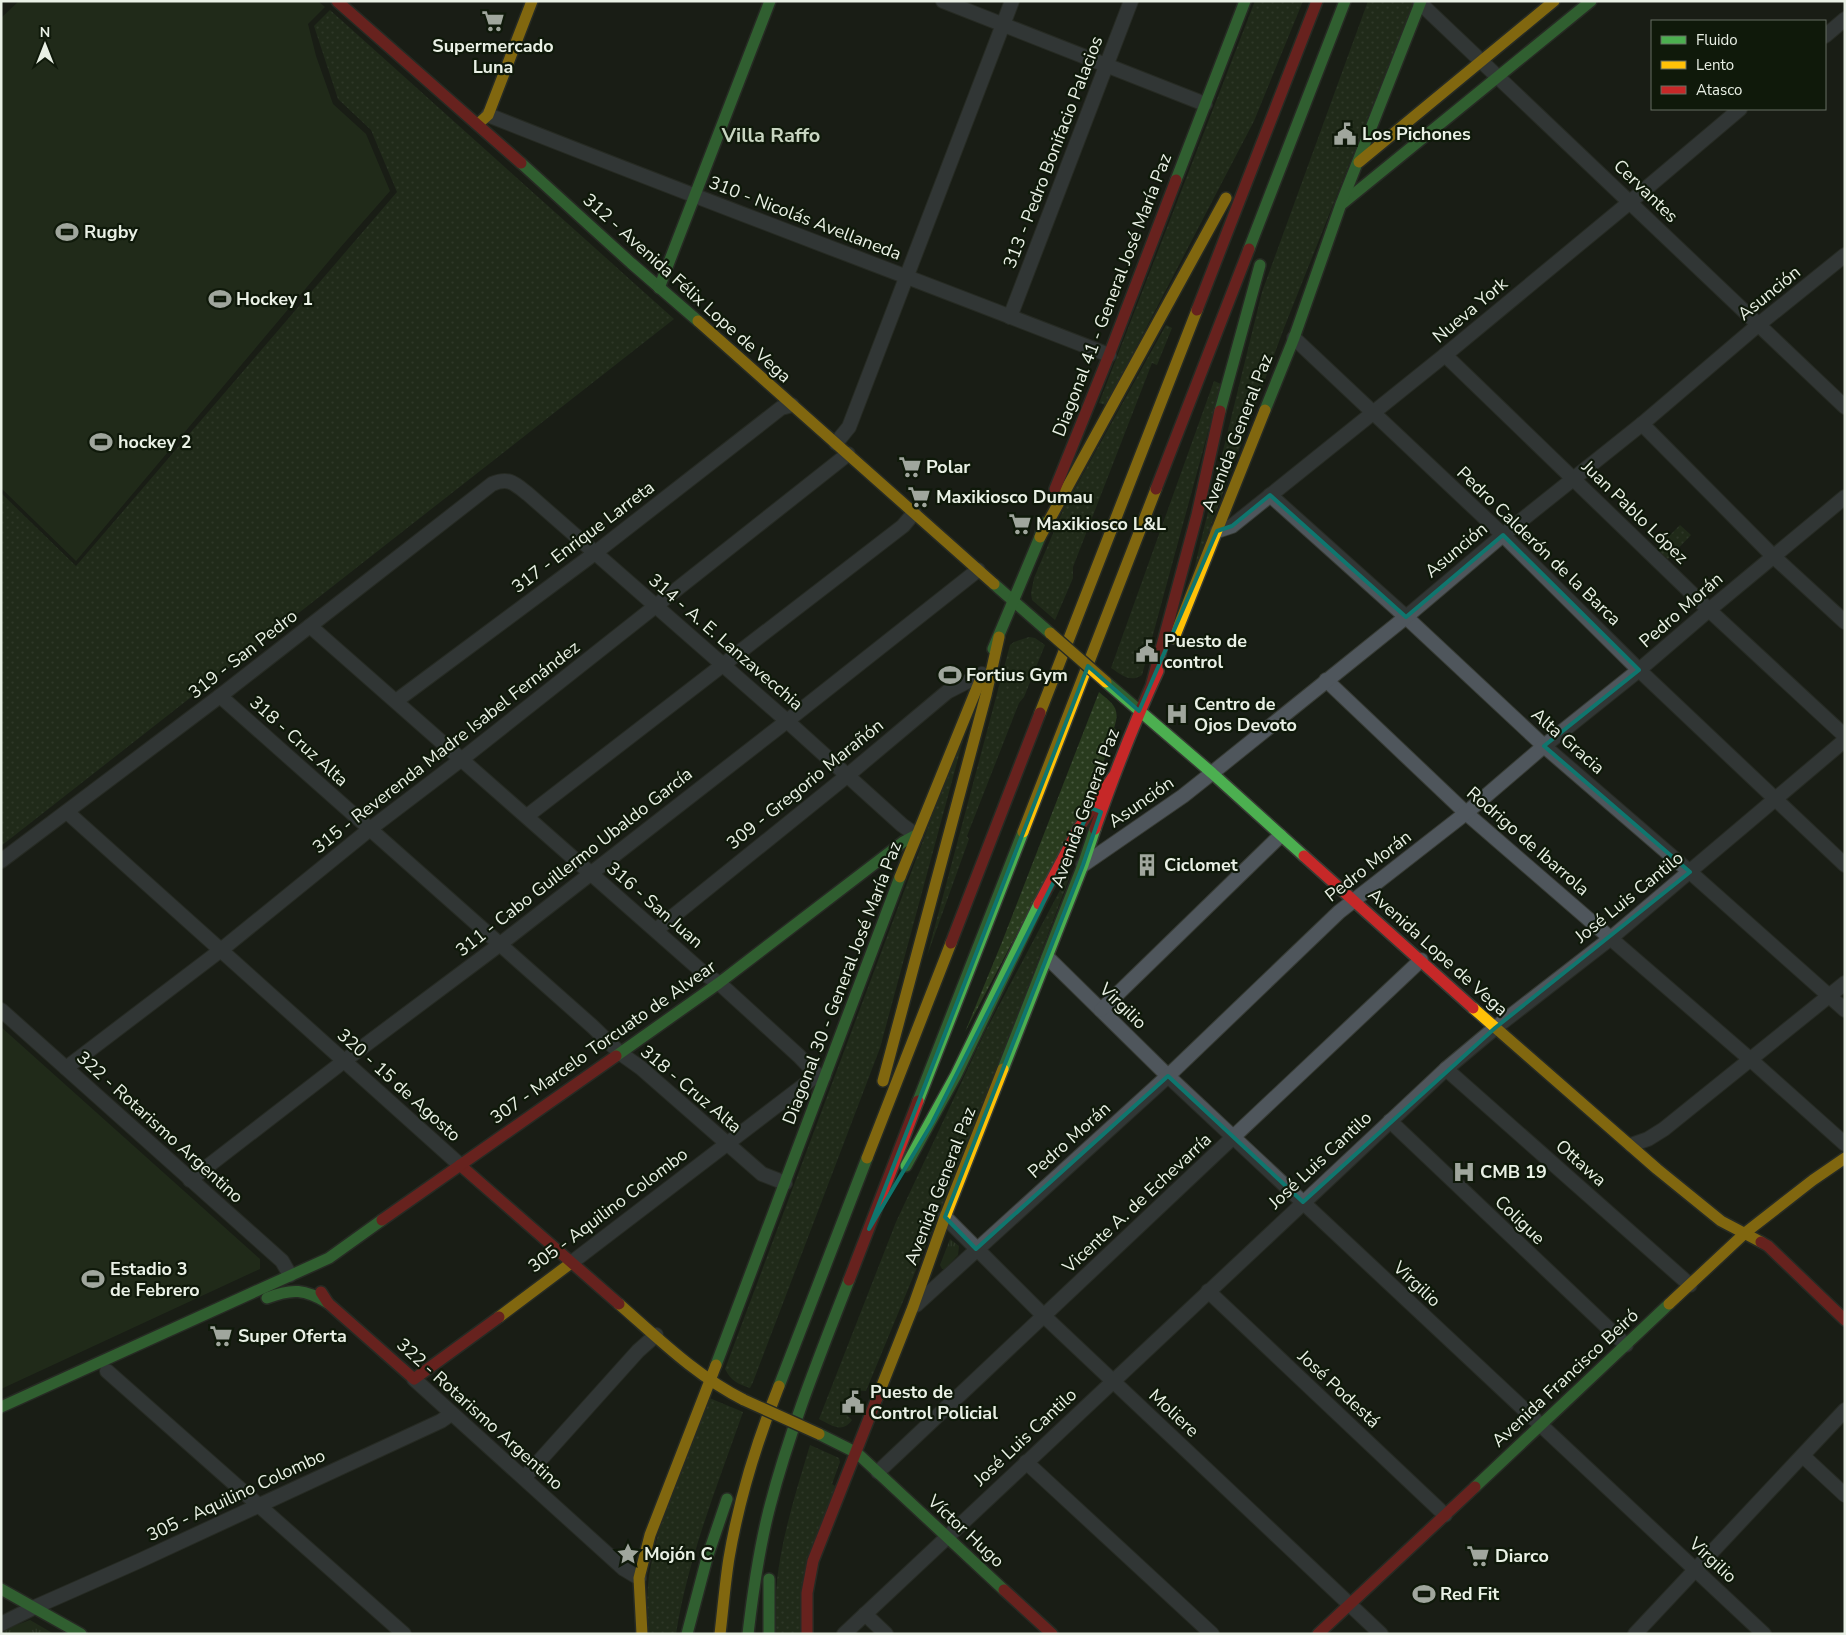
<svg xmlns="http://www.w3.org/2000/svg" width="1846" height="1635" font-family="'Nunito Sans',sans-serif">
<defs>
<pattern id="grass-dots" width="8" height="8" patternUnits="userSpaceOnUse" patternTransform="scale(1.25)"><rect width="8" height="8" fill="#293b1e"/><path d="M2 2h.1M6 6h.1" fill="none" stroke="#48583f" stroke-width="1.8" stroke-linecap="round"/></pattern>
<pattern id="park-tufts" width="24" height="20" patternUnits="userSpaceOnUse" patternTransform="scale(1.25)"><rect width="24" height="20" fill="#293b1e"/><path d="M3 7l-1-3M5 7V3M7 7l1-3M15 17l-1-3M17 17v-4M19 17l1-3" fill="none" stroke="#48583f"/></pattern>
</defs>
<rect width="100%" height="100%" fill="#191e16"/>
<g fill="url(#grass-dots)">
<polygon points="1255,1 1303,1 1254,121 1106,405 1099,403"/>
<polygon points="1368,1 1414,1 1284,328 1192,577 1262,292"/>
<polygon points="330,10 674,319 1,846 1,493 76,566 397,192 371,130 338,99 314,26"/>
<polygon points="1166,325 1172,328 1157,365 1152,363 1073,567 1073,578 1055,620 1032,600 1031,593 1034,578 1063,510"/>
<path d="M1214 381 1221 384 1142 675C1130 683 1122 675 1111 668Z"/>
<polygon points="1680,525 1691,535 1668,559 1656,549"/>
<polygon points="1029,637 1035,638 1045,645 1024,697 1019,703 967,836 969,839 927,956 1010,645 1014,642"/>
<path d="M1099 692C1113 704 1121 708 1114 728L1116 730 1092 791 965 1032 1002 942Z"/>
<path d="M969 718 880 1048 753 1382 750 1388C738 1384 731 1381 725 1369Z"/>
<path d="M1069 873V879L972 1134 866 1391 853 1390 843 1411 852 1420C842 1434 831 1425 819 1419L896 1222 984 1034Z"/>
<path d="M707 1397 743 1412C718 1484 688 1557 676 1634H648C647 1611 646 1587 651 1565 662 1507 686 1452 707 1397Z"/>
<path d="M810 1445 839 1458 840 1462 832 1484 835 1486 801 1634H776C776 1620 775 1605 776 1591 780 1541 796 1492 810 1445Z"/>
</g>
<g fill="url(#park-tufts)">
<polygon points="950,1239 959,1246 958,1255 945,1269 942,1269 940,1265"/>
<polygon points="30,1620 54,1634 1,1634 1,1631"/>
</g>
<g fill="#293b1e">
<polygon points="19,1 318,1 325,7 308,24 316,56 333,104 366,134 390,191 339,249 76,561 1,488 1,18"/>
<polygon points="1,1027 260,1259 260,1269 1,1389"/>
</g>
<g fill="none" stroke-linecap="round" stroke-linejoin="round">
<defs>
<g id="street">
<polyline points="943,1 1205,104"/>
<polyline points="1420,3 1845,407"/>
<polyline points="1825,36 1845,19"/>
<path d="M488 115C694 197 902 274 1109 355"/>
<polyline points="1010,317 1131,1"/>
<polyline points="1294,338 1503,535 1639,670 1845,865"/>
<polyline points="1445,355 1709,610 1845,736"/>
<polyline points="1642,424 1773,556 1845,622"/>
<polyline points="836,443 849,427 1012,1"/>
<polyline points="1270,495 1406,617 1544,746 1690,872 1845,1010"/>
<polyline points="1217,531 1232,526 1445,355 1630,202 1740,109"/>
<polyline points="310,626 706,975 719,983 799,1056 817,1075"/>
<polyline points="1326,680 1466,813 1751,1060 1845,1144"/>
<polyline points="220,696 592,1026 620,1053 641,1068 762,1174 785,1183"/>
<polyline points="396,701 595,553 781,408 792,405"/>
<polyline points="67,812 460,1165"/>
<polyline points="527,816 903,526 914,513"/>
<path d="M1 861 220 696 492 484C509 477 514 483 528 494L787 721 902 825 916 835"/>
<polyline points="1083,865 1183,796 1212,773 1406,617 1503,535 1642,424 1758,325 1845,255"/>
<polyline points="656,930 848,775 947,692 982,674"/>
<polyline points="1048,958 1168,1076 1764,1634"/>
<polyline points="1,1010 282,1261 290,1275"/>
<polyline points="1101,1010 1280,836"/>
<polyline points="66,1068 221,950 370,829 462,759 848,454"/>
<polyline points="1446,1069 1690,1285"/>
<polyline points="1390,1121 1626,1345"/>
<polyline points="1631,1145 1648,1139 1664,1129 1845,983"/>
<polyline points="190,1180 344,1061 499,945 787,721 978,570"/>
<polyline points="945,1217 1044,1316 1381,1634"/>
<polyline points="571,1263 817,1075 824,1076"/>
<polyline points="1208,1291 1445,1515"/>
<polyline points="916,1305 1168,1076 1339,912 1466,813 1544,746 1639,670 1709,610 1845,497"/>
<polyline points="107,1371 404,1634"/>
<polyline points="414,1379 624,1569 639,1578"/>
<polyline points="1803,1456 1845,1495"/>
<polyline points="1026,1462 1212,1634"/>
<polyline points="878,1472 1421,960"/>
<polyline points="524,1478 638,1351 656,1335"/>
<polyline points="865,1614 886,1634"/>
<polyline points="1,1624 35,1607 139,1561 441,1421 451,1414"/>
<polyline points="844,1634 1446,1069 1495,1028 1611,938 1845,740"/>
<polyline points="1635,1634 1845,1410"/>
</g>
<g id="fast">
<polyline points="521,163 631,263 698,321"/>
<polyline points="1176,180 1245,1"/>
<polyline points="1343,203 1591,1"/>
<polyline points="1249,249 1345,1"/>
<polyline points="659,288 770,1"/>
<polyline points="1265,410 1294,338 1341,204 1421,1"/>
<polyline points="1220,411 1260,265"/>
<polyline points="994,584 1050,633"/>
<polyline points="993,649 1040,537 1044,523"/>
<polyline points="1106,682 1212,773 1304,856"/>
<polyline points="616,1056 719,983 903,842 916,835"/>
<polyline points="1003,1069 1083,865 1095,829"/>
<polyline points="918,1101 1023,832"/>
<polyline points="906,1166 956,1075 1039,904"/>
<path d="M267 1298C292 1288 305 1289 328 1303"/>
<polyline points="716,1365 900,877"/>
<polyline points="779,1386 867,1158"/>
<polyline points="1,1407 329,1258 382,1220"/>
<polyline points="819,1434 857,1453 1004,1590"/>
<polyline points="1475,1487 1669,1304"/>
<polyline points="769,1579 769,1634"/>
<polyline points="1,1589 81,1634"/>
<polyline points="687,1634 707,1558 727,1499"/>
<path d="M748 1634C753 1591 759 1548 770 1506 790 1429 820 1355 849 1280"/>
</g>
<g id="slow">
<polyline points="478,124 488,115 532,1"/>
<polyline points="1359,162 1554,1"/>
<polyline points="698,321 994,584"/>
<polyline points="1040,537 1226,198"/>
<polyline points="1174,638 1265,410"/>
<polyline points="1040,713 1197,310"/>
<polyline points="1023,832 1156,489"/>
<polyline points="900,877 981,678"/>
<polyline points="1473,1008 1657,1169 1721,1221 1761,1242"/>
<polyline points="883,1081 986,695 999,637"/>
<polyline points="867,1158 951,943"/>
<path d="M619 1304C658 1338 696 1376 744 1400"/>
<polyline points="1669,1304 1745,1233 1813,1180 1845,1158"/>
<polyline points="499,1317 571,1263"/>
<polyline points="877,1398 913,1307 945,1217 1003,1069"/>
<polyline points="642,1634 639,1578 650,1535 716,1365"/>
<path d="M720 1634C723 1609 725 1583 729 1558 739 1499 757 1441 779 1386"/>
</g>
<g id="jam">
<polyline points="337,1 521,163"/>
<polyline points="1197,310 1317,1"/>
<polyline points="1055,489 1109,355 1176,180"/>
<polyline points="1156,489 1249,249"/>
<polyline points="1152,683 1197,515 1220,411"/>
<path d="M1095 829C1114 775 1134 723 1158 671"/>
<polyline points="1304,856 1473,1008"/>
<polyline points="1039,904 1079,828 1113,777"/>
<polyline points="951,943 1040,713"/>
<polyline points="460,1165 619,1304"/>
<polyline points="382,1220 616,1056"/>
<polyline points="1761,1242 1768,1246 1845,1320"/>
<polyline points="849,1280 918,1101"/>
<polyline points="321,1292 328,1303 414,1379 499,1317"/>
<polyline points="1004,1590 1052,1634"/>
<polyline points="807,1634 807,1593 813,1561 877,1398"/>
<polyline points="1318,1634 1475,1487"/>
</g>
</defs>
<use href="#street" stroke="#373b34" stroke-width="16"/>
<use href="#fast" stroke="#373b34" stroke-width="14"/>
<use href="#slow" stroke="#373b34" stroke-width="14"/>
<use href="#jam" stroke="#373b34" stroke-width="14"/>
<use href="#street" stroke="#4f565c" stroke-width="14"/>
<use href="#fast" stroke="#4caf50" stroke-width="11"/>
<use href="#slow" stroke="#ffc107" stroke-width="11"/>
<use href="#jam" stroke="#c62828" stroke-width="11"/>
<defs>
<g id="slow-bridge">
<polyline points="1050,633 1106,682"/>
<polyline points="744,1400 819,1434"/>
</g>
</defs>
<use href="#slow-bridge" stroke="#373b34" stroke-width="14" stroke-linecap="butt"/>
<use href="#slow-bridge" stroke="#ffc107" stroke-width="11"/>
</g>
<path d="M0 0H1846V1635H0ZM1270 495 1406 617 1503 535 1639 670 1544 746 1690 872 1495 1028 1303 1202 1168 1076 976 1249 945 1217 1083 865 1101 812 1091 808 932 1123 869 1229 1088 666 1139 711 1217 531 1232 526Z" fill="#191e16" fill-opacity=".55" fill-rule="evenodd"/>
<path fill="none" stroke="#0f766e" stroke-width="4" stroke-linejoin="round" d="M1270 495 1406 617 1503 535 1639 670 1544 746 1690 872 1495 1028 1303 1202 1168 1076 976 1249 945 1217 1083 865 1101 812 1091 808 932 1123 869 1229 1088 666 1139 711 1217 531 1232 526Z"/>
<defs>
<symbol id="supermarket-bare" viewBox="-9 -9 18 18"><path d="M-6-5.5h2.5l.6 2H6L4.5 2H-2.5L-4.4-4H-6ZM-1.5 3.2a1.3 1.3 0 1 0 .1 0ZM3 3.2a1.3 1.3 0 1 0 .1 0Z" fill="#a0a69d" stroke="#0f190a" stroke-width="2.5" paint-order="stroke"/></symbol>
<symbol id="civic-bare" viewBox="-9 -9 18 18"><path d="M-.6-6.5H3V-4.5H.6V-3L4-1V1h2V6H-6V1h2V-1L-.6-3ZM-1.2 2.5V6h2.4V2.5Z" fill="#a0a69d" stroke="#0f190a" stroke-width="2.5" paint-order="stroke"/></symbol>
<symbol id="stadium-bare" viewBox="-9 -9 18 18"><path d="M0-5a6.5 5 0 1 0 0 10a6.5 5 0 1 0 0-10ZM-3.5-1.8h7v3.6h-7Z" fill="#a0a69d" stroke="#0f190a" stroke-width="2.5" paint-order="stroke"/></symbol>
<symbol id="hospital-bare" viewBox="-9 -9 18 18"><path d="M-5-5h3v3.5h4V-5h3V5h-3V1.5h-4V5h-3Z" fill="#a0a69d" stroke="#0f190a" stroke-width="2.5" paint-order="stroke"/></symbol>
<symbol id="building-bare" viewBox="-9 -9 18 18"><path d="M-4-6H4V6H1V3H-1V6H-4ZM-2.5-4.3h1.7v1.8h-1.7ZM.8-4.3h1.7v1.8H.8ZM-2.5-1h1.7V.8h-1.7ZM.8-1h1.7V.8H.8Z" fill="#a0a69d" stroke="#0f190a" stroke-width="2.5" paint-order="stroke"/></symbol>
<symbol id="sight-bare" viewBox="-9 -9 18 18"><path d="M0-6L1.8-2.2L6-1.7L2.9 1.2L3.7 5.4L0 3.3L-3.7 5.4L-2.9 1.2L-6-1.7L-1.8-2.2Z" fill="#a0a69d" stroke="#0f190a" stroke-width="2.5" paint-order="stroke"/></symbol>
</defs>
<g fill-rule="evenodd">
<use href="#supermarket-bare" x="477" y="5" width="32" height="32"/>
<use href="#civic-bare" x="1329" y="118" width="32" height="32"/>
<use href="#stadium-bare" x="51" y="216" width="32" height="32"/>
<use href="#stadium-bare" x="204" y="283" width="32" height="32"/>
<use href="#stadium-bare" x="85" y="426" width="32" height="32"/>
<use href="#supermarket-bare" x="894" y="451" width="32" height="32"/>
<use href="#supermarket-bare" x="903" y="481" width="32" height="32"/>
<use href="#supermarket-bare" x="1004" y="508" width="32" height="32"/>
<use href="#civic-bare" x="1131" y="635" width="32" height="32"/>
<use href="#stadium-bare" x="934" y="659" width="32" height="32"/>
<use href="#hospital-bare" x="1161" y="698" width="32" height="32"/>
<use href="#building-bare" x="1131" y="849" width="32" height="32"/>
<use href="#hospital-bare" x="1448" y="1156" width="32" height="32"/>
<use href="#stadium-bare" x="77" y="1263" width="32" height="32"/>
<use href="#supermarket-bare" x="205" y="1320" width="32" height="32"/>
<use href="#civic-bare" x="837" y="1386" width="32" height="32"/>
<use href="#sight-bare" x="612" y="1538" width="32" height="32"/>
<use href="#supermarket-bare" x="1462" y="1540" width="32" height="32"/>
<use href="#stadium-bare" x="1408" y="1578" width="32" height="32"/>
</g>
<g text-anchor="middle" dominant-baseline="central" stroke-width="4.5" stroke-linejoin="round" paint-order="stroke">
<g font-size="18" font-weight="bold" fill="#e9f0e5" stroke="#0f190a" text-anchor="start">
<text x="493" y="46" text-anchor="middle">Supermercado<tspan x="493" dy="21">Luna</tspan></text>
<text x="1362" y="134">Los Pichones</text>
<text x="84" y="232">Rugby</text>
<text x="236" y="299">Hockey 1</text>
<text x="118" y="442">hockey 2</text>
<text x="926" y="467">Polar</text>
<text x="936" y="497">Maxikiosco Dumau</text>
<text x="1036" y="524">Maxikiosco L&amp;L</text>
<text x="1164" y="641">Puesto de<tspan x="1164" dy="21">control</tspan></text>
<text x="966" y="675">Fortius Gym</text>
<text x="1194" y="704">Centro de<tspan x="1194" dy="21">Ojos Devoto</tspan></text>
<text x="1164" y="865">Ciclomet</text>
<text x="1480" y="1172">CMB 19</text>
<text x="110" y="1269">Estadio 3<tspan x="110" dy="21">de Febrero</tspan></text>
<text x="238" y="1336">Super Oferta</text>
<text x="870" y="1392">Puesto de<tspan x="870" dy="21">Control Policial</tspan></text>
<text x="644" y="1554">Mojón C</text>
<text x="1495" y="1556">Diarco</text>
<text x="1440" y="1594">Red Fit</text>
</g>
<g font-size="18" fill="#e9f0e5" stroke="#0f190a">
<text transform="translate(1053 152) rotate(-69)">313 - Pedro Bonifacio Palacios</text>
<text transform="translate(1646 191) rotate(44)">Cervantes</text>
<text transform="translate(805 218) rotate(21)">310 - Nicolás Avellaneda</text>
<text transform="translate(687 288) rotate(42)">312 - Avenida Félix Lope de Vega</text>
<text transform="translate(1769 293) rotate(-39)">Asunción</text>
<text transform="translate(1112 295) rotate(-69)">Diagonal 41 - General José María Paz</text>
<text transform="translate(1470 310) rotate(-40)">Nueva York</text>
<text transform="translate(1237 433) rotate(-69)">Avenida General Paz</text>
<text transform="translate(1635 512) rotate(44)">Juan Pablo López</text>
<text transform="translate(583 537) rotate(-37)">317 - Enrique Larreta</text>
<text transform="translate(1539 546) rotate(44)">Pedro Calderón de la Barca</text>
<text transform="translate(1456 550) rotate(-40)">Asunción</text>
<text transform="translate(1681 610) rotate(-41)">Pedro Morán</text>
<text transform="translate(726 642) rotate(41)">314 - A. E. Lanzavecchia</text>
<text transform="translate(243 654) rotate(-38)">319 - San Pedro</text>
<text transform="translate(299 741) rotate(42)">318 - Cruz Alta</text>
<text transform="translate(1568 741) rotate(41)">Alta Gracia</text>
<text transform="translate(446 747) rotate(-38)">315 - Reverenda Madre Isabel Fernández</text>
<text transform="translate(805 784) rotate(-39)">309 - Gregorio Marañón</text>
<text transform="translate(1141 802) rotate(-35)">Asunción</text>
<text transform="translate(1085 808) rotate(-70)">Avenida General Paz</text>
<text transform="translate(1528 841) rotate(41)">Rodrigo de Ibarrola</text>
<text transform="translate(574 862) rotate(-38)">311 - Cabo Guillermo Ubaldo García</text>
<text transform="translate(1368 866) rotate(-38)">Pedro Morán</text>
<text transform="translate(1629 897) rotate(-39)">José Luis Cantilo</text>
<text transform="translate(655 905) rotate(41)">316 - San Juan</text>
<text transform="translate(1438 952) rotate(42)">Avenida Lope de Vega</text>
<text transform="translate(842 983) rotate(-69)">Diagonal 30 - General José María Paz</text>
<text transform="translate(1123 1006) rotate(44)">Virgilio</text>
<text transform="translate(603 1042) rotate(-35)">307 - Marcelo Torcuato de Alvear</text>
<text transform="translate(399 1085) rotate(42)">320 - 15 de Agosto</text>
<text transform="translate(691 1089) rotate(40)">318 - Cruz Alta</text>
<text transform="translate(160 1127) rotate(42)">322 - Rotarismo Argentino</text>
<text transform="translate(1069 1140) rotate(-42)">Pedro Morán</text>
<text transform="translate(1320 1160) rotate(-43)">José Luis Cantilo</text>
<text transform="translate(1581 1163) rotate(41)">Ottawa</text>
<text transform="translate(940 1186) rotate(-69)">Avenida General Paz</text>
<text transform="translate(1137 1203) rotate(-43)">Vicente A. de Echevarría</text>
<text transform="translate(608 1210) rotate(-37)">305 - Aquilino Colombo</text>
<text transform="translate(1520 1220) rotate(44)">Coligue</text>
<text transform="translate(1417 1284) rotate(43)">Virgilio</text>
<text transform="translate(1565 1378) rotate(-43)">Avenida Francisco Beiró</text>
<text transform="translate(1339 1389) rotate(43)">José Podestá</text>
<text transform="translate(1174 1413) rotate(43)">Moliere</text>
<text transform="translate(480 1414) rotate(42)">322 - Rotarismo Argentino</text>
<text transform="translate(1025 1437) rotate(-43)">José Luis Cantilo</text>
<text transform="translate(236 1495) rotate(-25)">305 - Aquilino Colombo</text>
<text transform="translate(966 1531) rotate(43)">Víctor Hugo</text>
<text transform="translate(1713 1560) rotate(43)">Virgilio</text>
</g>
<g font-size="20" font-weight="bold" fill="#c8d5c1" stroke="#0f190a">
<text x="771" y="135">Villa Raffo</text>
</g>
</g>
<rect width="1846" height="1635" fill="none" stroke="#e9f0e5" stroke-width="5"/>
<rect x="1651" y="20" width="175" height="90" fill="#0f190a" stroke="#666f62"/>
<rect x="1661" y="36" width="25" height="8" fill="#4caf50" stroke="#666f62"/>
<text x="1696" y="45" font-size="15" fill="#e9f0e5">Fluido</text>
<rect x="1661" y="61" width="25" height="8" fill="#ffc107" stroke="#666f62"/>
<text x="1696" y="70" font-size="15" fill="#e9f0e5">Lento</text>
<rect x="1661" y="86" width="25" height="8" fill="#c62828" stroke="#666f62"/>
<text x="1696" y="95" font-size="15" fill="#e9f0e5">Atasco</text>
<g transform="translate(45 45)" stroke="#0f190a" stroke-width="4" paint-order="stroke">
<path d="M0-4L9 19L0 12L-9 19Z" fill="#e9f0e5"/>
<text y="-8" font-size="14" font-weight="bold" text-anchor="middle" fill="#e9f0e5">N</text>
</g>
</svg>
